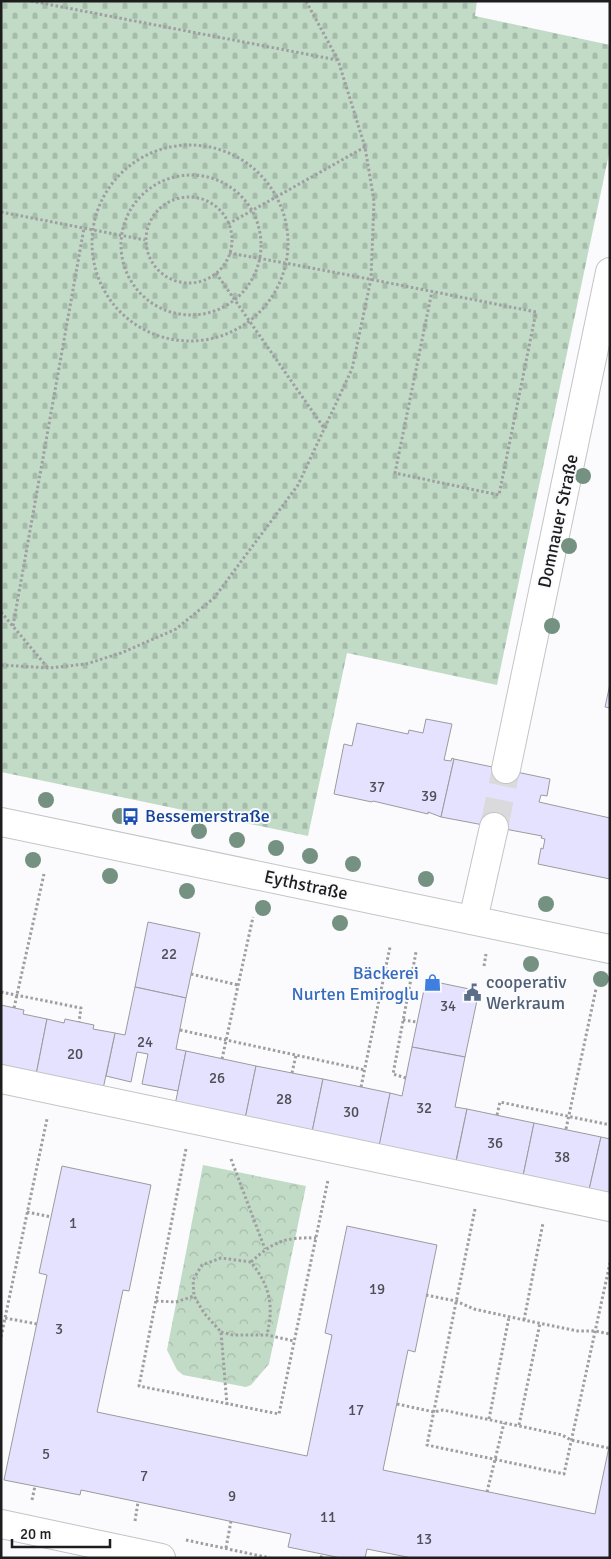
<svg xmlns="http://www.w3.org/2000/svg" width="611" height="1559" font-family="Signika,sans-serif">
<defs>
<pattern id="cemetery-stones" width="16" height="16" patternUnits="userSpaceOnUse" patternTransform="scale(1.25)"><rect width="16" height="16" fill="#c2dbc7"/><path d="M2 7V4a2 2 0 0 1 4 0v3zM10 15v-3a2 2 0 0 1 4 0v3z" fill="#a6bcaa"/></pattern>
<pattern id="park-crowns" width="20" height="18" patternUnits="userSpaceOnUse" patternTransform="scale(1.25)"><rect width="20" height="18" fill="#c2dbc7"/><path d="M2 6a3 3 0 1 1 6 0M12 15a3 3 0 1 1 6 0" fill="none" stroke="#a6bcaa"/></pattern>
</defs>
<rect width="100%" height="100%" fill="#fbfbfd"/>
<polygon fill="url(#cemetery-stones)" points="1,1 477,1 475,16 610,45 610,149 497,685 347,653 308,836 1,772"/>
<polygon fill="url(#park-crowns)" points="203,1165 306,1186 269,1364 251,1385 246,1387 183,1375 177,1370 167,1350"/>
<g fill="#e5e2ff" stroke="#9b9b9d">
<polygon points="610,684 610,708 605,707"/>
<polygon points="426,719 452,724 444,760 451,761 452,758 454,759 441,817 428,812 428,814 373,801 372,802 334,794 344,744 352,746 357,723 408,734 409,730 423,733"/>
<polygon points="454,759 550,779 547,796 541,795 539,802 610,818 610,879 538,864 541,848 543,849 545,839 541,838 542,836 441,817"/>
<polygon points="148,922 200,933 186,998 135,987"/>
<polygon points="426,980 479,991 465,1057 412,1047"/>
<polygon points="135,987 186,998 176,1049 186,1051 178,1091 142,1084 148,1054 137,1052 131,1082 106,1076 115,1033 125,1035"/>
<polygon points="1,1005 24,1010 23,1014 47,1019 36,1075 1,1068"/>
<polygon points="47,1019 64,1023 65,1019 94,1025 93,1029 115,1033 103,1089 36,1075"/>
<polygon points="412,1047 465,1057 455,1107 467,1109 454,1170 377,1154 390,1093 402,1096"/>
<polygon points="186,1051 256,1066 245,1119 175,1105"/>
<polygon points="256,1066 323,1079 312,1132 245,1119"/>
<polygon points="323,1079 390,1093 379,1146 312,1132"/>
<polygon points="467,1109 534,1123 523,1176 456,1162"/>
<polygon points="534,1123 601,1137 589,1190 523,1176"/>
<polygon points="601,1137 610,1139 610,1194 589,1190"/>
<polygon points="62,1166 151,1185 129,1291 123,1290 97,1412 307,1456 332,1335 325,1333 347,1226 437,1245 415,1352 408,1350 383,1470 595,1514 610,1442 610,1558 412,1558 367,1549 365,1558 341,1558 288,1547 291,1534 81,1490 80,1495 4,1480 47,1275 39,1273"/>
</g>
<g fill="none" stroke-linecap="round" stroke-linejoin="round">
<polyline stroke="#dadadc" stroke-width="28" stroke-dasharray="28 14" stroke-linecap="butt" points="494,827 506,769"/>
<defs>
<g id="minor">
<polyline points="506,769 610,272"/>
<polyline points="1,822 610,949"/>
<polyline points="473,920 494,827"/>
<polyline points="1,1079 610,1207"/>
<polyline points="1,1524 161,1558"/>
</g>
</defs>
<use href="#minor" stroke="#c3c4c6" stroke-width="30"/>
<g stroke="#9f9fa1" stroke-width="3" stroke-dasharray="2.5 2.5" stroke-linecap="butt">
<polyline points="31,1 337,60"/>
<circle cx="190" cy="243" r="98"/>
<circle cx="191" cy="245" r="70"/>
<circle cx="189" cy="240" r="43"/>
<polyline points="1,212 145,240"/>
<polyline points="228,224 365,147"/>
<path d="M229 253C332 271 434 292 536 312L499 495 395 473 432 291"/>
<polyline points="216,273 324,428"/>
<polyline points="1,612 48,668"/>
<polyline points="13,626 84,228"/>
<polyline points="1,665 49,668 86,664 121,653 176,629 214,598 298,485 352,369 371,279 374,201 365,147 338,60 306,1"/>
<polyline points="484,966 486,954"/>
<polyline points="191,974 238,985"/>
<polyline points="1,992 81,1008 79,1022"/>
<polyline points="14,1008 44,874"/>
<polyline points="403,1020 417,1022"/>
<polyline points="180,1030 365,1070"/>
<polyline points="222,1059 253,917"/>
<polyline points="292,1073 296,1055"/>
<polyline points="406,1078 393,1074 416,952"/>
<polyline points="361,1087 390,947"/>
<polyline points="497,1115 500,1102 610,1125"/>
<polyline points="566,1129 596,989"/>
<polyline points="186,1149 139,1386 279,1414 328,1180"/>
<polyline points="231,1159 265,1249"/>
<polyline points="475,1209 427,1445 564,1474 610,1263"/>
<polyline points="27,1212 51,1217"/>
<path d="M251 1262C274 1241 285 1237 316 1238"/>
<polyline points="426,1295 456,1301 474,1309 524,1320 578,1331 595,1331 610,1334"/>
<polyline points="156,1301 176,1302 194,1296"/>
<polyline points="5,1318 37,1324"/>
<polyline points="524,1320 543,1223"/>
<polyline points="221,1332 233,1335 267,1335 294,1341"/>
<polyline points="1,1337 47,1119"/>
<polyline points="397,1404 434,1412 443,1410 562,1435 571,1440 608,1448"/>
<path d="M227 1405 221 1332 204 1313 194 1296 193 1280 202 1265 221 1258 251 1262C270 1287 274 1304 267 1335"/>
<polyline points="489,1419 509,1317"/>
<polyline points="519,1425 540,1323"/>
<polyline points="487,1492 504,1423"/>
<polyline points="32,1500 35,1486"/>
<polyline points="135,1521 138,1502"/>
<polyline points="186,1540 270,1558"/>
<polyline points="226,1548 231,1521"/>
<polyline points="321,1558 322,1554"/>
</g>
<use href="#minor" stroke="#fff" stroke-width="28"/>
</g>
<g fill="#749181">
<circle cx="583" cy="476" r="8"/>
<circle cx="569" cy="546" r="8"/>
<circle cx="552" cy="626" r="8"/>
<circle cx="46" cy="800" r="8"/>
<circle cx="120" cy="816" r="8"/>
<circle cx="199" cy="831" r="8"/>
<circle cx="237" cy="840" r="8"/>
<circle cx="276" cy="848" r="8"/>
<circle cx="310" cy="856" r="8"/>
<circle cx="33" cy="860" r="8"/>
<circle cx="353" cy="864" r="8"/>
<circle cx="110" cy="876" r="8"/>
<circle cx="426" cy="879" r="8"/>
<circle cx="187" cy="891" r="8"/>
<circle cx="546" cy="904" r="8"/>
<circle cx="263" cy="908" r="8"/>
<circle cx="340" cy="923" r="8"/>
<circle cx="531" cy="964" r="8"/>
<circle cx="601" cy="979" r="8"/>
</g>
<defs>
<symbol id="bus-bare" viewBox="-9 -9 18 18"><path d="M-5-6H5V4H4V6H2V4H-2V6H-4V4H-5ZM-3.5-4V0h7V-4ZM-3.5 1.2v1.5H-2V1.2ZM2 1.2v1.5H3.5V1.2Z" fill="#1a4fb4" stroke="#fbfbfd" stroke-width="2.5" paint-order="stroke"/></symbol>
<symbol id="shop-bare" viewBox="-9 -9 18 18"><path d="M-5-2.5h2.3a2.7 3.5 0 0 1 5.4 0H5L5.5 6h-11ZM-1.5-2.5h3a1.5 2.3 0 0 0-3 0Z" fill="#3f7fe0" stroke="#fbfbfd" stroke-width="2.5" paint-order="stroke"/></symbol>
<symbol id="civic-bare" viewBox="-9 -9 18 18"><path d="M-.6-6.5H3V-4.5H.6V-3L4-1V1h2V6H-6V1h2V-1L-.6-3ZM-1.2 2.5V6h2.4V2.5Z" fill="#5c6f8a" stroke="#fbfbfd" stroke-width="2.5" paint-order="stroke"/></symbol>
</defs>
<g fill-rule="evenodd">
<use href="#bus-bare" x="118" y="804" width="25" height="25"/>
<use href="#shop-bare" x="420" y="970" width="25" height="25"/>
<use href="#civic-bare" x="460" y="980" width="25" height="25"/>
</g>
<g text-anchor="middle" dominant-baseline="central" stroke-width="4" stroke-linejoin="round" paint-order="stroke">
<g font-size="15" fill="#4f4e56">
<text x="377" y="787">37</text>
<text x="429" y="796">39</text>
<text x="169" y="954">22</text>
<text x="448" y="1006">34</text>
<text x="145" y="1042">24</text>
<text x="75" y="1054">20</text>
<text x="217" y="1078">26</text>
<text x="284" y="1099">28</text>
<text x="424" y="1108">32</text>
<text x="351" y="1112">30</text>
<text x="495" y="1143">36</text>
<text x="562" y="1157">38</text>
<text x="73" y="1223">1</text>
<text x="377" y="1289">19</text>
<text x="59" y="1329">3</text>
<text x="356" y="1410">17</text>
<text x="46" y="1454">5</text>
<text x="144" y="1476">7</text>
<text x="232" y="1496">9</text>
<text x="328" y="1517">11</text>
<text x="424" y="1539">13</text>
</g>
<g font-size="18" fill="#1d1d1e" stroke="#fbfbfd">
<text transform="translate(558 521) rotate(-78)">Domnauer Straße</text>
<text transform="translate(306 885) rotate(12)">Eythstraße</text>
</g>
<g font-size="18" fill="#164399" stroke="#fbfbfd" text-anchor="start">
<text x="145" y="816">Bessemerstraße</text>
</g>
<g font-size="18" fill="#366cbe" stroke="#fbfbfd" text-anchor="end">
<text x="419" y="973">Bäckerei<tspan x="419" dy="21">Nurten Emiroglu</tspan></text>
</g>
<g font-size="18" fill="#4e5e75" stroke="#fbfbfd" text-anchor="start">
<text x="486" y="982">cooperativ<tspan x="486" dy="21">Werkraum</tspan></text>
</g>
</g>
<rect width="611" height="1559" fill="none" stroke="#1d1d1e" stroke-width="5"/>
<path d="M12 1539v8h98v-8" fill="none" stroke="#1d1d1e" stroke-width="2.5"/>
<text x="20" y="1539" font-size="15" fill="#1d1d1e" stroke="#fbfbfd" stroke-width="4" paint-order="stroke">20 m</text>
</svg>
